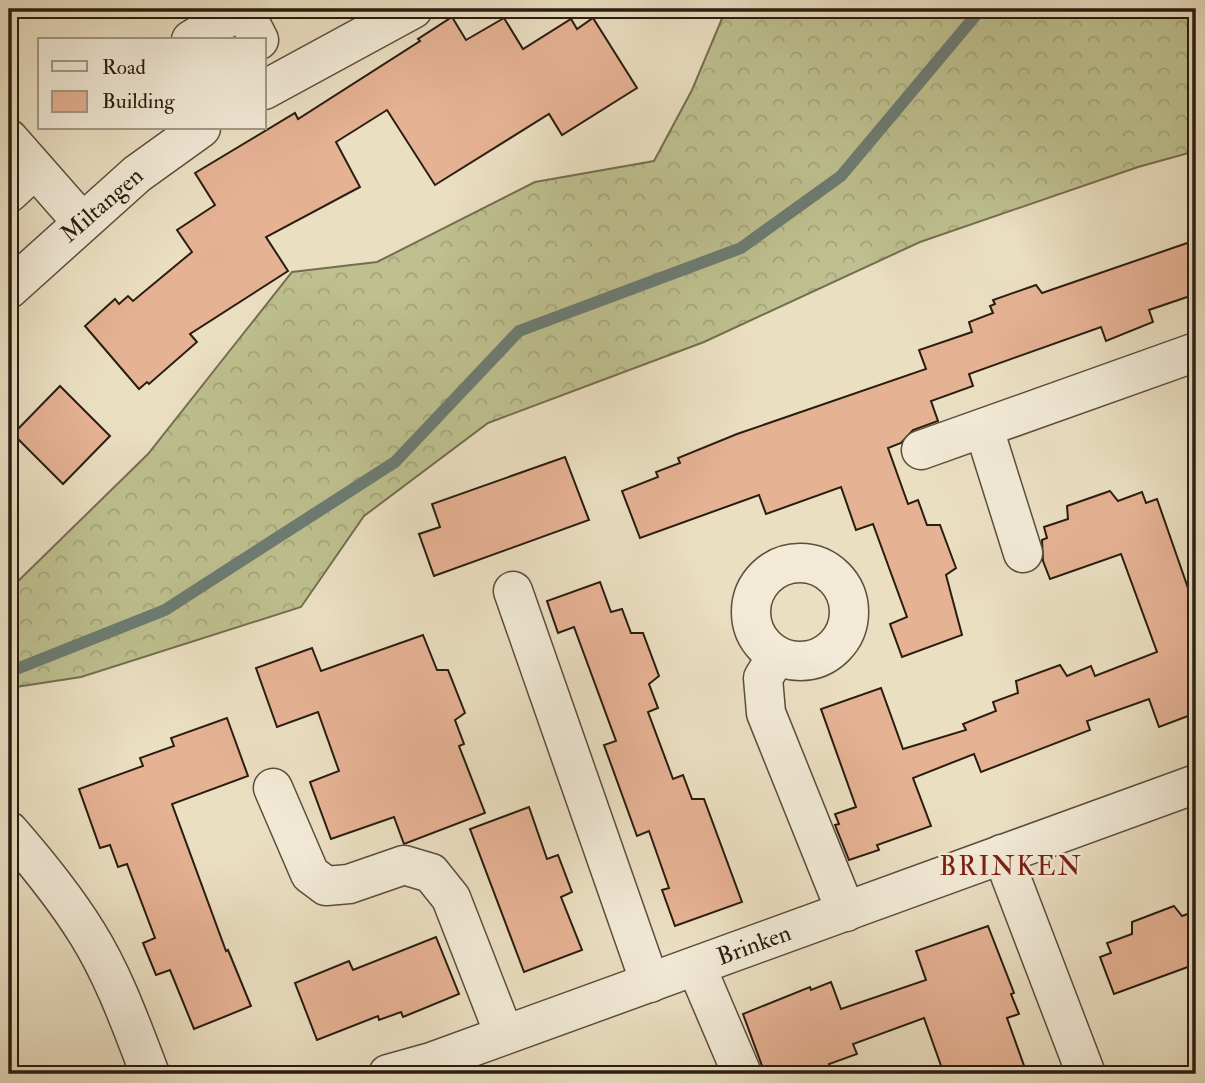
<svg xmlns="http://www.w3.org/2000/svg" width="1205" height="1083" font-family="'IM FELL Double Pica',serif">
<defs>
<pattern id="forest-crowns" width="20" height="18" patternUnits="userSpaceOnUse" patternTransform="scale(1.75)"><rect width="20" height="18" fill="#bec08f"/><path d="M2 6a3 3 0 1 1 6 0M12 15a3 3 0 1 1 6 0" fill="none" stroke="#a3a57a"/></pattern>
</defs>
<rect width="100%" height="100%" fill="#ebdfc2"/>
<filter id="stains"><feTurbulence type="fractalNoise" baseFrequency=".00286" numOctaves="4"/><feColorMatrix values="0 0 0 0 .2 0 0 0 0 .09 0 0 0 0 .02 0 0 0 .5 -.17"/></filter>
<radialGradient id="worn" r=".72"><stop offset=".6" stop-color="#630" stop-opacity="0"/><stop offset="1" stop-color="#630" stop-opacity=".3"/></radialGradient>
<polygon fill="url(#forest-crowns)" stroke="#746e50" stroke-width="2" points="726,9 1196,9 1196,151 1138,167 920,242 704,342 488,423 364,516 301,607 81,677 9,688 9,590 148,454 292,272 377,262 535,182 654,161 692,90"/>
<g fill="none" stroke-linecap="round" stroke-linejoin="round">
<polyline stroke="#6c7c74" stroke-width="12" points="9,672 165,610 395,462 519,331 741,248 841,176 981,9"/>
</g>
<g fill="#e6b294" stroke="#291d10" stroke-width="2">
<polygon points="452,17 466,40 504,18 523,49 571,19 577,29 593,18 637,88 562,135 549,114 435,185 387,110 336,142 360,187 266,237 288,271 190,334 197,342 149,384 147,382 139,389 85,326 115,299 119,304 128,296 133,301 192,252 177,230 215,205 195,173 295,113 298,119 420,41 418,39"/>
<polygon points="1196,240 1196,294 1149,310 1153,322 1106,341 1101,327 969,374 973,386 931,401 938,421 913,430 901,443 888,448 908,504 918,500 927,525 940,525 956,568 946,575 962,635 902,657 890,624 907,617 873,524 856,530 841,487 766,514 759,495 640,538 622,491 658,477 656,472 680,463 678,458 737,434 926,369 919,350 972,332 969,322 993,313 990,306 995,304 993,300 1036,285 1042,293"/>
<polygon points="60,386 110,436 63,484 13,434"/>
<polygon points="565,457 589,520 434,576 419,534 440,527 432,504"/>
<polygon points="1110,491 1118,501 1142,492 1146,503 1157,499 1196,611 1196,713 1159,727 1149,699 1087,721 1090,730 981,772 974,754 913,778 931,826 877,845 879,850 849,860 835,825 839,824 835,814 856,807 821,709 881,688 903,749 966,730 963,724 996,711 993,702 1018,693 1016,681 1060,665 1067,676 1091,666 1095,676 1157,652 1121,554 1050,579 1043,561 1042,540 1047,538 1044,527 1068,519 1067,506"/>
<polygon points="600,582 611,612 622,609 631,633 643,633 659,676 649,684 658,708 648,712 673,779 683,775 692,799 704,799 742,902 675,926 662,890 669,888 649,831 637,836 604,745 616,741 574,627 558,633 547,601"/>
<polygon points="423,635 437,670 448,670 465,713 455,720 464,744 459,746 485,813 404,844 394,817 331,839 310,782 339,771 318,712 277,727 256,668 312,648 321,671"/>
<polygon points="227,718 248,776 172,804 226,951 228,950 251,1006 194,1029 170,970 156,975 143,943 155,938 127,864 118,867 110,845 100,848 79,789 143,766 140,758 174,746 171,738"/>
<polygon points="529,807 547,859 558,855 572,892 561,897 582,950 524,972 470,829"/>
<polygon points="1174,906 1182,916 1196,911 1196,964 1114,994 1100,957 1111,953 1107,943 1132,934 1132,922"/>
<polygon points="988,926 1014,993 1011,994 1019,1014 1007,1018 1027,1074 944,1074 924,1018 853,1044 857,1054 829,1064 833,1074 765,1074 743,1014 810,987 811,990 831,982 841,1009 926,980 916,951"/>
<polygon points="436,937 459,994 403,1017 401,1012 379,1020 378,1016 317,1040 295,983 349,961 353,970"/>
</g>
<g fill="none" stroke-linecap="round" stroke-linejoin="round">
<defs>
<g id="minor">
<polyline points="243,9 259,40"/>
<polyline points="191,40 242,9"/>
<polyline points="264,90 413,9"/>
<polyline points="9,139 82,222"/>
<polyline points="9,193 35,169"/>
<polyline points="9,289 137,174 201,128"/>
<polyline points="984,429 1023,553"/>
<polyline points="921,450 1196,352"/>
<circle cx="800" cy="612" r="49"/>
<polyline points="513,591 650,983"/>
<polyline points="776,657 763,678 766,713 846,912"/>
<polyline points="273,788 310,874 326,886 349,884 404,865 431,873 451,898 504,1034"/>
<path d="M9 831C37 863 64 896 87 933 114 976 132 1027 150 1074"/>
<polyline points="1002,854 1086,1074"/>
<polyline points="696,966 742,1074"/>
<polyline points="388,1074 431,1062 1196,784"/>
</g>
</defs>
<use href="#minor" stroke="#5a4e3c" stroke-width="41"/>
<use href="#minor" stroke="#f2ead7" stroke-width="38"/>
</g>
<g text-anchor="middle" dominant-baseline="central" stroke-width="5" stroke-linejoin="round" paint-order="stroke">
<g font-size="24" fill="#291d10" stroke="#f2ead7">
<text transform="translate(102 205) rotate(-41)">Miltangen</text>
<text transform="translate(754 945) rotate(-20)">Brinken</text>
</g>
<g font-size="26" letter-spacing="2" fill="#7a1f14" stroke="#f2ead7">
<text x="1011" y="867">BRINKEN</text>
</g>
</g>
<rect width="1205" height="1083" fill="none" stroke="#ebdfc2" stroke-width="35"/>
<rect x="10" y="10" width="1184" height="1062" fill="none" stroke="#291d10" stroke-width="3.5"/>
<rect x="18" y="18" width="1170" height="1048" fill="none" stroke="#291d10" stroke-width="2"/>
<rect x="38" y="38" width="228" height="91" fill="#f2ead7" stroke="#a29887" stroke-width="2"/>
<rect x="52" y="61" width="35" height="10" fill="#f2ead7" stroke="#a29887" stroke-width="2"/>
<text x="102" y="74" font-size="21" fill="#291d10">Road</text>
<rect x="52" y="91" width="35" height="21" fill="#e6b294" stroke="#a29887" stroke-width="2"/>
<text x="102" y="108" font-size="21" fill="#291d10">Building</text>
<rect width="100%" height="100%" filter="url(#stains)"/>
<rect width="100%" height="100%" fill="url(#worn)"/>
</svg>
